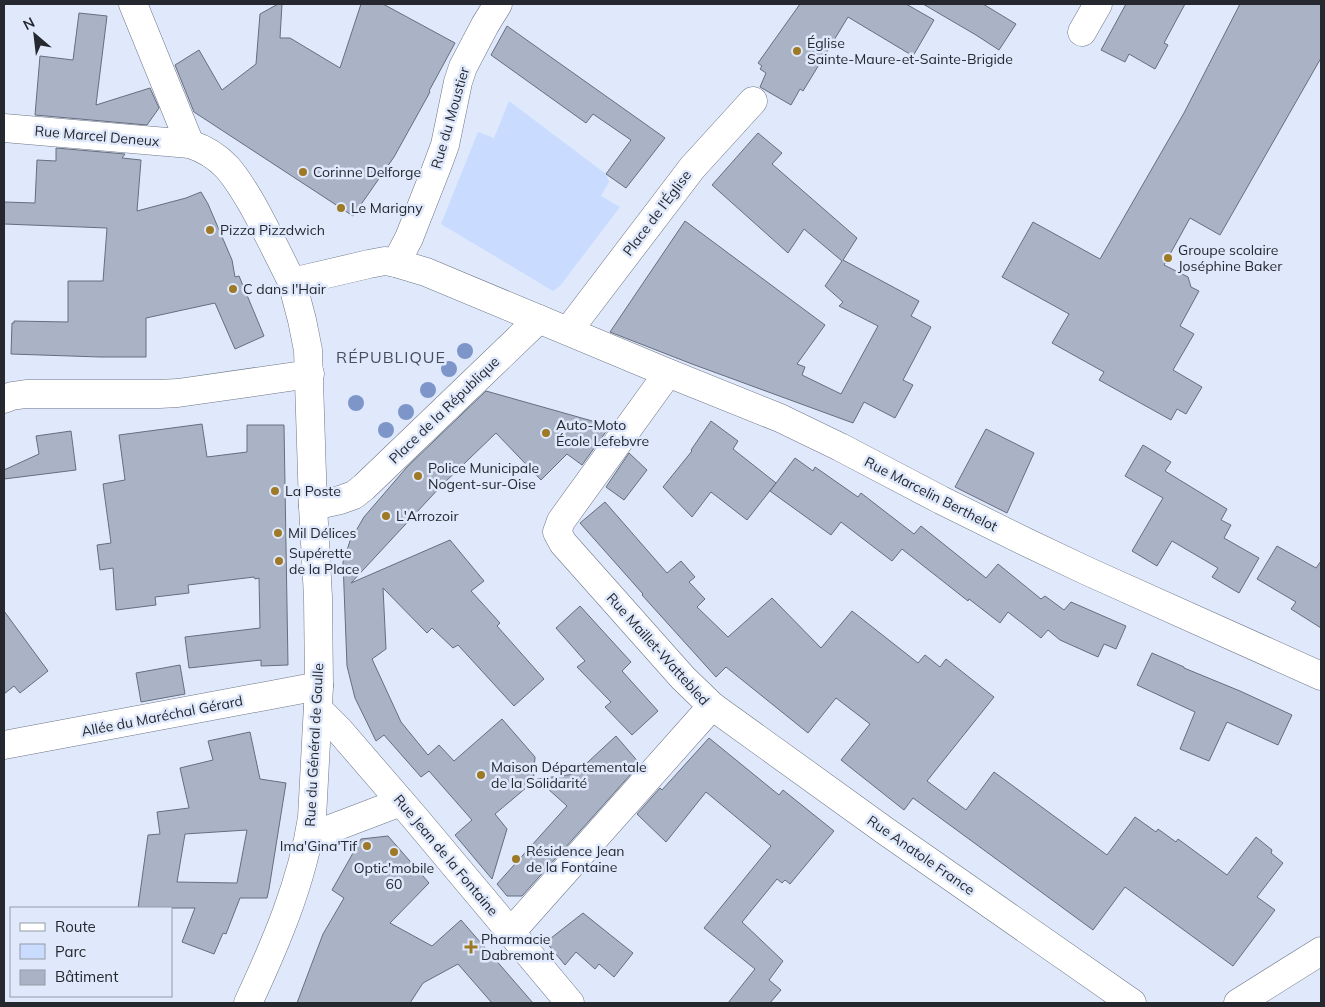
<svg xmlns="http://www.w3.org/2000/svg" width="1325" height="1007" font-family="Mulish,sans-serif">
<rect width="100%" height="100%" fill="#dfe9fb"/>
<polygon fill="#c9dbff" points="509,101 606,174 609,182 601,196 620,207 560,286 553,291 441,224 478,132 494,138"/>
<g fill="#aab3c5" stroke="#666e7e" fill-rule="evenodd">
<polygon points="278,4 282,4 280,38 290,38 340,68 361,4 383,4 455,43 429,91 430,92 394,157 353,216 194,112 175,65 199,50 222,90 256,64 260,14"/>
<polygon points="800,4 906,4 934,20 913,56 848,17 803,91 800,89 791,105 760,87 766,73 760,69 762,66 758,63"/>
<polygon points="923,4 983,4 1016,24 999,50 976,35"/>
<polygon points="1126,4 1185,4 1164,43 1168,45 1155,69 1129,54 1125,62 1101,50"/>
<polygon points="1240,4 1321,4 1321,58 1220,235 1190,218 1164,265 1188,277 1191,287 1199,291 1180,326 1194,334 1173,370 1202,387 1186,414 1177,409 1171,420 1099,380 1104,372 1052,343 1069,314 1002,277 1033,222 1100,259 1184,113"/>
<polygon points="79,13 107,16 96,105 150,88 159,108 147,125 35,115 40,56 73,60"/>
<polygon points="507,26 665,138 626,188 606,174 631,140 593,114 586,123 491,55"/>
<polygon points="758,133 782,153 772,164 857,238 843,260 919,301 911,316 931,327 903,380 913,385 895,418 864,402 853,423 692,364 610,332 685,221 825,325 797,364 805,367 802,375 841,394 878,326 839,306 843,302 825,286 842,261 804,229 788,253 712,185"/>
<polygon points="56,148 125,154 122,158 141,160 137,211 186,198 201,192 208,204 232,260 235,277 239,276 264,336 235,349 215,303 146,318 146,357 100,357 11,354 12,323 14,323 14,321 68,322 68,281 103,281 107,228 4,224 4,202 35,203 37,160 56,161"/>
<polygon points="486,391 610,426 582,465 567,454 541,480 496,433 442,485 351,583 450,540 484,581 471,591 500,623 497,626 544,679 514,706 458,645 453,648 432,628 427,633 383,588 386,649 372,659 401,722 428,755 439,745 454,761 502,719 535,757 533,787 527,787 495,814 507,829 492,879 455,835 472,820 429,771 421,777 384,735 376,741 355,698 347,666 343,562 350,541 364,517 407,467"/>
<polygon points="711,421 738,441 733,449 776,483 747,520 711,492 692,517 663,487 692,451 691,450"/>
<polygon points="202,424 207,457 247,452 247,425 284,425 288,665 261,666 261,660 189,668 185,637 260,628 259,578 255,579 254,577 188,585 189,593 155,597 156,605 116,610 113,568 100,570 97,545 111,543 103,484 125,480 119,435"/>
<polygon points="986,429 1034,453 1007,513 955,487"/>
<polygon points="71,431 76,470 4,479 4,470 39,454 36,436"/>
<polygon points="1143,445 1171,462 1165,471 1227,509 1221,520 1231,525 1224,538 1259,558 1239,593 1212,577 1218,568 1172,541 1157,566 1132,551 1163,498 1125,476"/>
<polygon points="629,453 647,470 624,500 606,487"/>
<polygon points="795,458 813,471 815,467 858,497 861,493 914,534 921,526 986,578 998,564 1041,599 1045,596 1064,610 1071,602 1126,626 1116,649 1104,644 1098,657 1060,640 1048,630 1041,638 1008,612 1000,623 969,599 968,601 902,549 892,561 841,522 831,535 770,491"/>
<polygon points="605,502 667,573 681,561 695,577 689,582 705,599 697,607 728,637 772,598 821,648 852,611 918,663 925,655 940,667 946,659 994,697 927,781 966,810 994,772 1107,855 1135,817 1156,832 1158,829 1176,842 1178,839 1227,875 1256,837 1272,850 1271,853 1283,863 1257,897 1275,910 1233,966 1125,887 1093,930 913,798 904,810 841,760 870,724 836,698 808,733 726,667 716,677 642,595 643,594 580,523"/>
<polygon points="1277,546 1316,568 1321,561 1321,628 1291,609 1296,602 1257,579"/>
<polygon points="580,606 631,662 622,671 658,711 632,735 605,707 611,702 577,667 585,661 556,628"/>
<polygon points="4,611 48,671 20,693 14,686 4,694"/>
<polygon points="1152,653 1184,667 1184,668 1240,691 1292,715 1278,745 1227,722 1209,761 1180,749 1195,712 1137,685"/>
<polygon points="180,665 185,694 141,702 136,673"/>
<path d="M250 732 260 779 286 783 269 889 267 898H240L226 934 223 933 214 954 182 942 195 908H138L148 835 160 834 157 812 189 808 180 768 213 760 208 741ZM247 830 237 883 177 882 185 834Z"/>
<polygon points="616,736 640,764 522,896 507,896 497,884 567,806 537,779 575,774"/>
<polygon points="709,738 779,795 783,790 834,831 790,884 785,880 782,883 777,879 742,922 783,961 769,980 781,990 770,1003 728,1003 755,969 704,928 771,846 706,792 666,842 637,814 660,788 662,790"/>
<polygon points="388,836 429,883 390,923 432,946 461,920 533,1003 492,1003 458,964 423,983 410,1003 297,1003 323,934 344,898 332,890 361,839"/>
<polygon points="583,913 633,953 614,977 599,964 595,969 576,952 565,965 546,942"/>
</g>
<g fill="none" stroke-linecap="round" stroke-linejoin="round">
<defs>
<g id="street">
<polyline points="133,4 190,144"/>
<polyline points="1082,32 1098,4"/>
<path d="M4 128 190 144C223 155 235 175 252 204 266 229 279 256 292 282L369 264 385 261 396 263 426 272 668 373 780 418 840 447 941 500 1028 543 1087 571 1321 676"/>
<polyline points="396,263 409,238 438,164 445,145 458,82 463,67 485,25 498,4"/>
<polyline points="292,282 302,320 308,350 313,506 340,500 354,495 364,487 539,319"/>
<polyline points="568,331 692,168 753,101"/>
<polyline points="4,399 12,396 26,394 159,394 178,393 310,374"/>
<polyline points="712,706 884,830 1132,1003"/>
<polyline points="318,709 339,730 415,818 570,1003"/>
<polyline points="4,745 319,686"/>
<polyline points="309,837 401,802"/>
<polyline points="511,932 712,706 683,678 563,543 557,532 561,521 668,373"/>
<path d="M248 1003C275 945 302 883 312 818L319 686 318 597 313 506"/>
<polyline points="1238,1003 1321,951"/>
</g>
</defs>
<use href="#street" stroke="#6e7686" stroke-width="29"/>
<use href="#street" stroke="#fff" stroke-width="28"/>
</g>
<g fill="#7d95c9">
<circle cx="465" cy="351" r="8"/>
<circle cx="449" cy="369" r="8"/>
<circle cx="428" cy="390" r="8"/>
<circle cx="356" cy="403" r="8"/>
<circle cx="406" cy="412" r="8"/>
<circle cx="386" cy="430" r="8"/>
</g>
<g fill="#9e7926" stroke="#dfe9fb" stroke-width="2">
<circle cx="797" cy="51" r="5"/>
<circle cx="303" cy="172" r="5"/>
<circle cx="341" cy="208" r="5"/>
<circle cx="210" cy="230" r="5"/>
<circle cx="1168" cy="258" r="5"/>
<circle cx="233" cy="289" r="5"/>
<circle cx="546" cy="433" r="5"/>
<circle cx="418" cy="476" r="5"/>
<circle cx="275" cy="491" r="5"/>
<circle cx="386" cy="516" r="5"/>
<circle cx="278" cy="533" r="5"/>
<circle cx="279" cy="561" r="5"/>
<circle cx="481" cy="775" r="5"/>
<circle cx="367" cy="846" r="5"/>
<circle cx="394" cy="852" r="5"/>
<circle cx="516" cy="859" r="5"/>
<path d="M468.5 939.5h5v5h5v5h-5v5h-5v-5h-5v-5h5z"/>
</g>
<g text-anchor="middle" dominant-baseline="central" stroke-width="5" stroke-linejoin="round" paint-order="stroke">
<g font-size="14" fill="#25282f" stroke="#dfe9fb" text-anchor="start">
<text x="807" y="43">Église<tspan x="807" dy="16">Sainte-Maure-et-Sainte-Brigide</tspan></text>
<text x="313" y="172">Corinne Delforge</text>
<text x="351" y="208">Le Marigny</text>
<text x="220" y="230">Pizza Pizzdwich</text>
<text x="1178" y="250">Groupe scolaire<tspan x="1178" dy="16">Joséphine Baker</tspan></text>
<text x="243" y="289">C dans l'Hair</text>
<text x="556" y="425">Auto-Moto<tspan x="556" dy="16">École Lefebvre</tspan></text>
<text x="428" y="468">Police Municipale<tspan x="428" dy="16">Nogent-sur-Oise</tspan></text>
<text x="285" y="491">La Poste</text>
<text x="396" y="516">L'Arrozoir</text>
<text x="288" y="533">Mil Délices</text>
<text x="289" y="553">Supérette<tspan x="289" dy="16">de la Place</tspan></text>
<text x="491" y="767">Maison Départementale<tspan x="491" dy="16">de la Solidarité</tspan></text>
<text x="357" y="846" text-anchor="end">Ima'Gina'Tif</text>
<text x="526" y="851">Résidence Jean<tspan x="526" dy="16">de la Fontaine</tspan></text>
<text x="394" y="868" text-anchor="middle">Optic'mobile<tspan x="394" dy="16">60</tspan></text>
<text x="481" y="939">Pharmacie<tspan x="481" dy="16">Dabremont</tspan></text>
</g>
<g font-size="14" fill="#25282f" stroke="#dfe9fb">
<text transform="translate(450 118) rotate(-74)">Rue du Moustier</text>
<text transform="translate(97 136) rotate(5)">Rue Marcel Deneux</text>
<text transform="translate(657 213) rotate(-53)">Place de l'Église</text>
<text transform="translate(444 410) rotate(-44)">Place de la République</text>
<text transform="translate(931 494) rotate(27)">Rue Marcelin Berthelot</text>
<text transform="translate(658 649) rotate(48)">Rue Maillet-Wattebled</text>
<text transform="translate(162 716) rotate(-11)">Allée du Maréchal Gérard</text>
<text transform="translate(314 745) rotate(-87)">Rue du Général de Gaulle</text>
<text transform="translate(446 855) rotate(50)">Rue Jean de la Fontaine</text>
<text transform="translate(921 855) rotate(35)">Rue Anatole France</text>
</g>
<g font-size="16" letter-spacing="1" fill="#464e5d" stroke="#dfe9fb">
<text x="391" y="357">RÉPUBLIQUE</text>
</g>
</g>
<rect width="1325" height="1007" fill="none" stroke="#25282f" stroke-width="10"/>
<rect x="10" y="907" width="162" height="90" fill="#dfe9fb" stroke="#959ca9"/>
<rect x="20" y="923" width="25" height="8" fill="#ffffff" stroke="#959ca9"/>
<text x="55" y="932" font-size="15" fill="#25282f">Route</text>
<rect x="20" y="944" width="25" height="15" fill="#c9dbff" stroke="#959ca9"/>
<text x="55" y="957" font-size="15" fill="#25282f">Parc</text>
<rect x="20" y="970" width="25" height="15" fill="#aab3c5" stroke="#959ca9"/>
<text x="55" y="982" font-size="15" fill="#25282f">Bâtiment</text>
<g transform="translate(35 35) rotate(332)" stroke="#dfe9fb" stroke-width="4" paint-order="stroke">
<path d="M0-4L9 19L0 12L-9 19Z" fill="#25282f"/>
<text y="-8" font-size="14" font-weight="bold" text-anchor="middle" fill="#25282f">N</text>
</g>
</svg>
